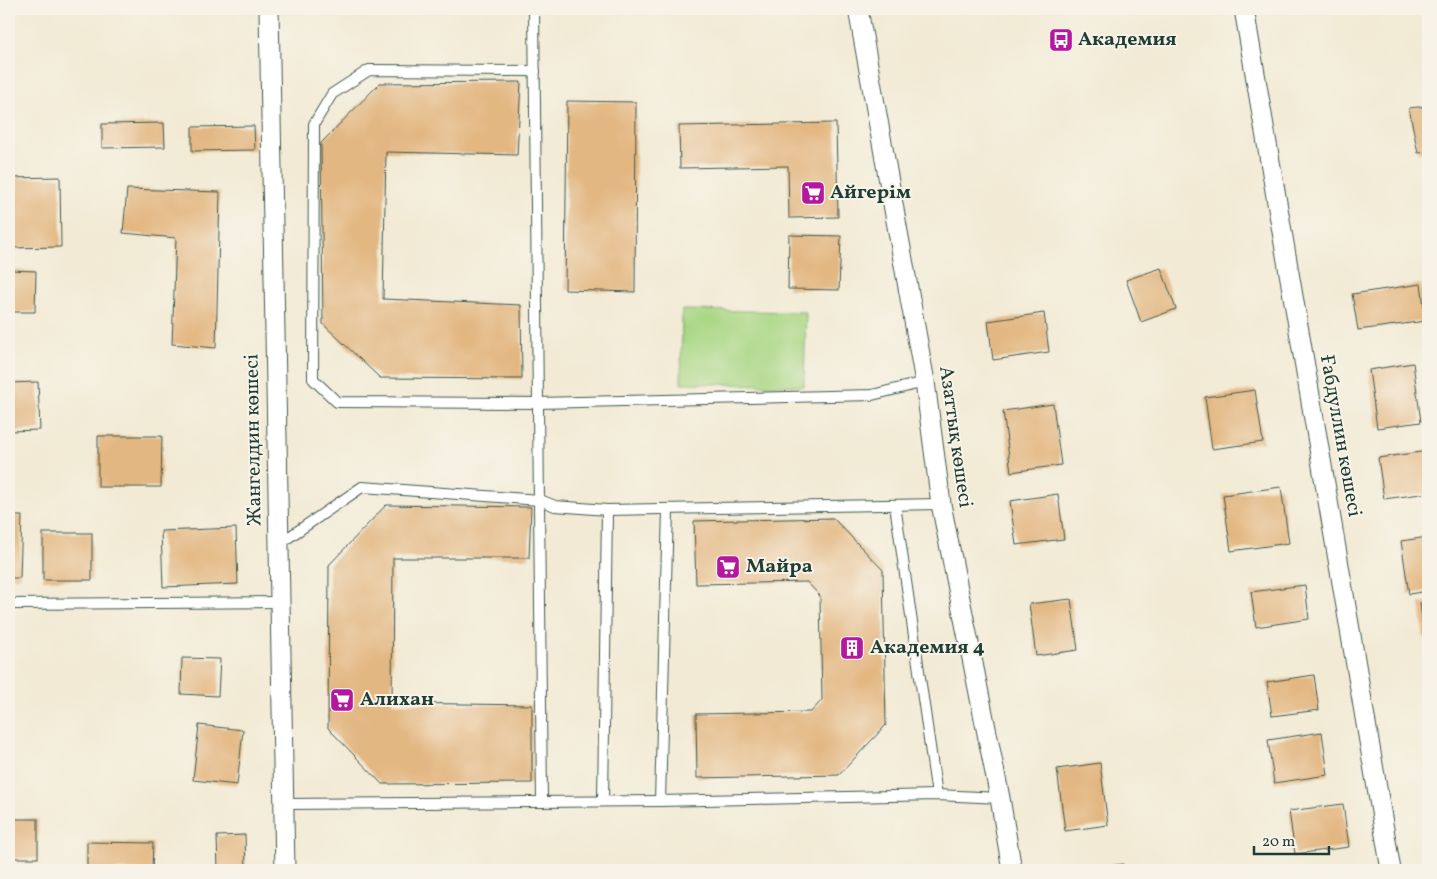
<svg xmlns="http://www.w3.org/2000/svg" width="1437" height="879" font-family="Vollkorn,serif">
<rect width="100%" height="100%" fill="#f7f3e8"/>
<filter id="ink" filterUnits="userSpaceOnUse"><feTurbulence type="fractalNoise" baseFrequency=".02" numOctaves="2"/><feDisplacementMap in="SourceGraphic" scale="10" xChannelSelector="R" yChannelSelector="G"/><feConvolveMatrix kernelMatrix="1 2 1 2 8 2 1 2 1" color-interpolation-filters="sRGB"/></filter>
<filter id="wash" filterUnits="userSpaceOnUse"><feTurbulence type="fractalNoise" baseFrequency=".0096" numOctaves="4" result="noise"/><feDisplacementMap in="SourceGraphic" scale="20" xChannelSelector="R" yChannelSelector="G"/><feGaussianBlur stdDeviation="1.12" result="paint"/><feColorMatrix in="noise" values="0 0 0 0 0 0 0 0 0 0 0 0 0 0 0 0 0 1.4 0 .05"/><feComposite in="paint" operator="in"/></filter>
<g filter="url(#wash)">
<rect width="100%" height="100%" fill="#f2ead4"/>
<polygon fill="#a9d784" stroke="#648a5c" points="682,310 806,312 804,386 681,383"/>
<g id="blocks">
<g fill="#e3b782">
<polygon points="521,82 517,155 386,152 383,299 521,305 522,379 380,378 323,324 321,143 380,83"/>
<polygon points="567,101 636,102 635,292 565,290"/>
<polygon points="1428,106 1428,152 1418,153 1409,108"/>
<polygon points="164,123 165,147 102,148 102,124"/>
<polygon points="836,123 838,217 789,218 788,166 680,168 679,126"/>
<polygon points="254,126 255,150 192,151 192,127"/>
<polygon points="60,177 61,247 9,248 9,178"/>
<polygon points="127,189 220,192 216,348 172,344 176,238 123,233"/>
<polygon points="789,235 841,236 839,290 788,289"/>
<polygon points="1161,268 1176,309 1141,322 1126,280"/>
<polygon points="9,270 36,271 35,312 9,312"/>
<polygon points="1421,284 1426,321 1358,330 1352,294"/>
<polygon points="1044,313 1049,352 993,360 988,321"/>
<polygon points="1413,363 1421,422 1377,428 1369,370"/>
<polygon points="38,382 40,430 9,431 9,383"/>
<polygon points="1255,390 1263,442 1212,449 1205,397"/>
<polygon points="1053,404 1061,465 1011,472 1003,411"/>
<polygon points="98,436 162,436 161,487 98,487"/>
<polygon points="1428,451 1428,493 1384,499 1378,458"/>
<polygon points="1281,487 1289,543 1231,551 1223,495"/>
<polygon points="1058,494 1064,539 1016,545 1010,501"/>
<polygon points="386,505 531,507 529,558 393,558 392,703 532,705 532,783 382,784 328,728 329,565"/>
<polygon points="9,516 22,516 20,578 9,578"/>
<polygon points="833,518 883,570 886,725 839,775 697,778 696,714 811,712 822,700 820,596 807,582 696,584 694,521"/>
<polygon points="236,528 238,584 163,587 161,531"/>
<rect x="43" y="533" width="49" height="47"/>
<polygon points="1428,537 1428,591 1409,594 1401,541"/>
<polygon points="1305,585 1309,619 1256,627 1251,592"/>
<polygon points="1071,599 1078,650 1036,656 1029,604"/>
<polygon points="1428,602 1428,637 1424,638 1420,603"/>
<polygon points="182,658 220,659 218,696 181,694"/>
<polygon points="1314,675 1319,710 1272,716 1267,682"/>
<polygon points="199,725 243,730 237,785 193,780"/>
<polygon points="1322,732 1328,775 1274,783 1268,740"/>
<polygon points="1100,763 1108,825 1065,831 1057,769"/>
<polygon points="1343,804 1349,847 1295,854 1289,811"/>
<rect x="9" y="819" width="29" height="39"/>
<polygon points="245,835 246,870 218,870 217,836"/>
<polygon points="87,842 153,843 152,870 87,870"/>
<polygon points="1123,864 1124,870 1084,870 1084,869"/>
</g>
</g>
</g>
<g filter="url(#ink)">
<use href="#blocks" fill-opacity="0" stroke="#3f574c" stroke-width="1"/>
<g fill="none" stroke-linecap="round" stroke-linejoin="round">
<defs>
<g id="lane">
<polyline points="534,9 542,802"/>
<polyline points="535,71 369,70 332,94 314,124 313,379 337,402 538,403 872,395 925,382"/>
<polyline points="895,505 937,795"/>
<polyline points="279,544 362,487 540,500 555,506 607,510 941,504"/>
<polyline points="9,604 280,602"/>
<polyline points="603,801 607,510"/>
<polyline points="660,801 668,510"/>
<polyline points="284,804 660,801 937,795 1000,798"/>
</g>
<g id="street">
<polyline points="269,9 285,870"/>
<polyline points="858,9 925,382 941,504 1000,798 1012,870"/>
<polyline points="1244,9 1391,870"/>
</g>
</defs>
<use href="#lane" stroke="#3f574c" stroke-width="12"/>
<use href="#street" stroke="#3f574c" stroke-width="21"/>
<use href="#lane" stroke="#fff" stroke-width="10"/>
<use href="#street" stroke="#fff" stroke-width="19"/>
</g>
</g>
<defs>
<symbol id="bus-square" viewBox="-11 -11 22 22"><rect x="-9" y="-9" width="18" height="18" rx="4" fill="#b5179e" stroke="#f7f3e8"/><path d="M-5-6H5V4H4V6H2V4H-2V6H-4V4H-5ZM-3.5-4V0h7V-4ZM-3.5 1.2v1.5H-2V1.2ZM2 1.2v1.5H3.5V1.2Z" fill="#fff"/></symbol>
<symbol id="supermarket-square" viewBox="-11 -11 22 22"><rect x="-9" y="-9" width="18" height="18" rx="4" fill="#b5179e" stroke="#f7f3e8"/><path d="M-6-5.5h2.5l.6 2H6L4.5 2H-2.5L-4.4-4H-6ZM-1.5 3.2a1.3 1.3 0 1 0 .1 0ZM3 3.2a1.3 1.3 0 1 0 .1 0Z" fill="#fff"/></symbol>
<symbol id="building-square" viewBox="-11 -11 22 22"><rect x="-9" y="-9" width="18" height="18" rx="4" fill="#b5179e" stroke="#f7f3e8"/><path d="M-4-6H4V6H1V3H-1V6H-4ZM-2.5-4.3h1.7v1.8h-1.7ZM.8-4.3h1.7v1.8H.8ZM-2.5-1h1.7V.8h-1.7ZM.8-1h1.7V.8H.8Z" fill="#fff"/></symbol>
</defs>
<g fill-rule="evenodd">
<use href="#bus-square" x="1047" y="26" width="28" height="28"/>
<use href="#supermarket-square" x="799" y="179" width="28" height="28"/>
<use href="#supermarket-square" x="714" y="553" width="28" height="28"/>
<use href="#building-square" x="838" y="634" width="28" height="28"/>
<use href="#supermarket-square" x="328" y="686" width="28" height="28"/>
</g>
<g text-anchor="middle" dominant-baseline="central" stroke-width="4" stroke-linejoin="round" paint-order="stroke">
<g font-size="20" font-weight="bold" fill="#1f3d34" stroke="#f7f3e8" text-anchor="start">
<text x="1078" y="40">Академия</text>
<text x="830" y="193">Айгерім</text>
<text x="746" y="567">Майра</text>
<text x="870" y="648">Академия 4</text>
<text x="360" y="700">Алихан</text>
</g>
<g font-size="20" fill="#1f3d34" stroke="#f7f3e8">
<text transform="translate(1340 436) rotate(80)">Ғабдуллин көшесі</text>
<text transform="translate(955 437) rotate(82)">Азаттық көшесі</text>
<text transform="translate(254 440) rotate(-91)">Жангелдин көшесі</text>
</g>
</g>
<rect width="1437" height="879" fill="none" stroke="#f7f3e8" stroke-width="30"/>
<path d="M1254 846v8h75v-8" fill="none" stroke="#1f3d34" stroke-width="2.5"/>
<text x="1262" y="846" font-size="15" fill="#1f3d34" stroke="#f7f3e8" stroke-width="4" paint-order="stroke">20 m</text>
</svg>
